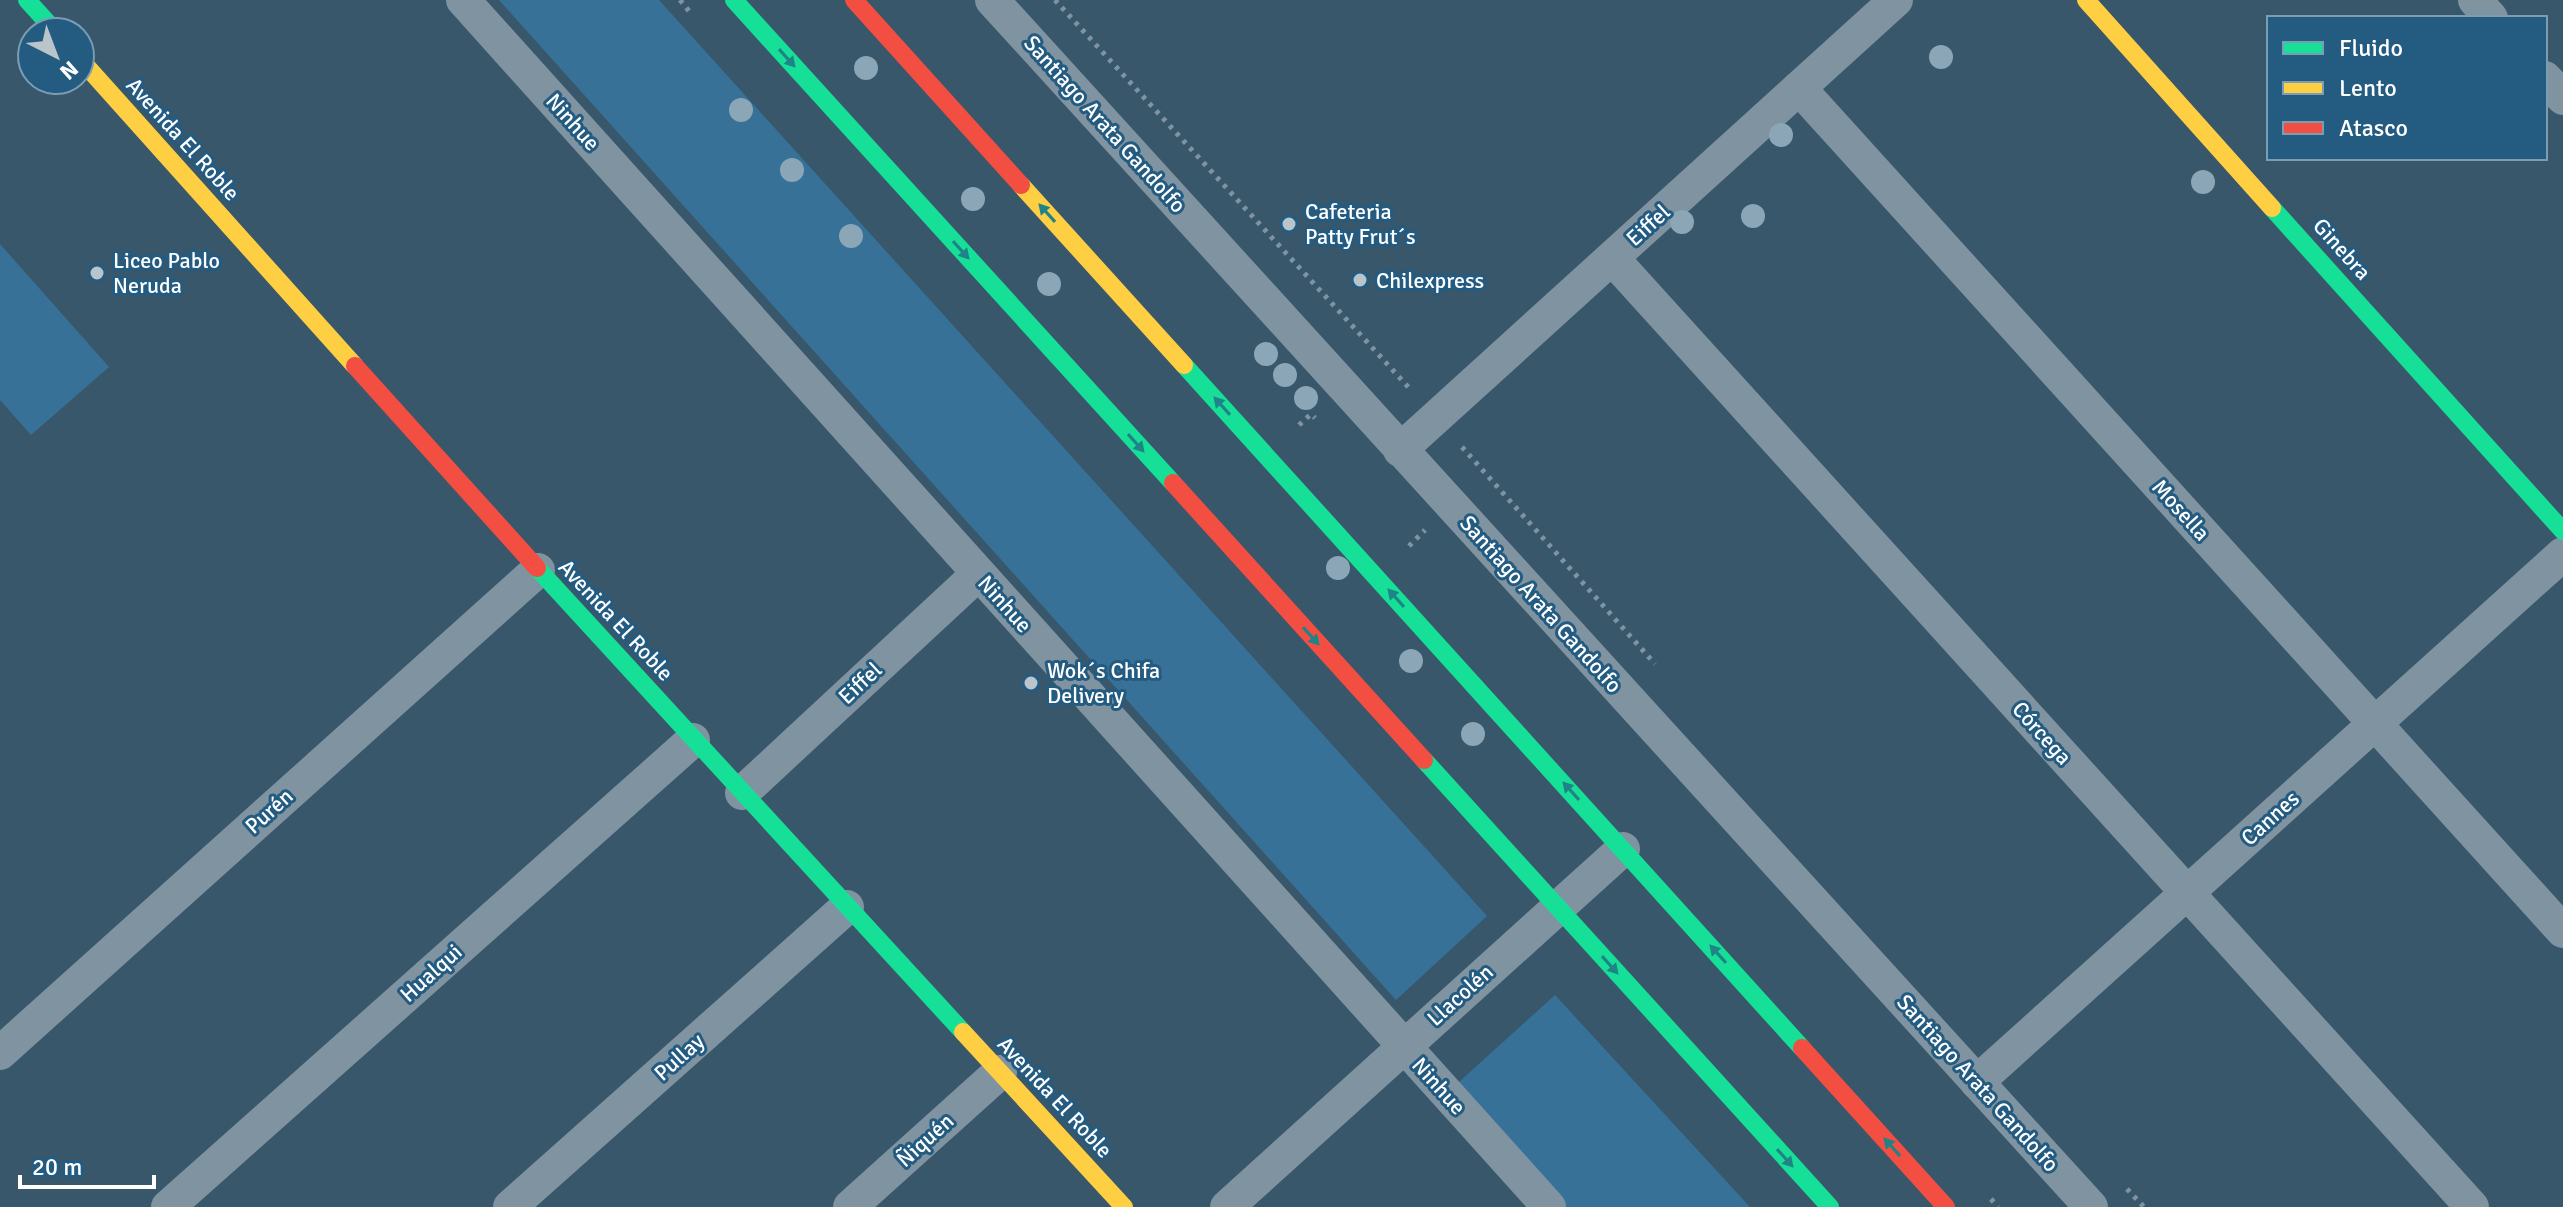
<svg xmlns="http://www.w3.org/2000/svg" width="2563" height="1207" font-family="Signika,sans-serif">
<rect width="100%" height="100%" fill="#39576b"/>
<g fill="#377198">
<polygon points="499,0 659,0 1487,916 1396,1000"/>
<polygon points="0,244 109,367 31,435 0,400"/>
<polygon points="1555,995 1750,1207 1556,1207 1449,1091"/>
</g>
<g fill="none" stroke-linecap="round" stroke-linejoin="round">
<g stroke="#7f93a1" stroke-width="5" stroke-dasharray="4 6" stroke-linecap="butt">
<polyline points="680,0 689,11"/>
<polyline points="1055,0 1410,389"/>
<polyline points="1299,425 1311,414 1315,418"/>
<polyline points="1462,447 1655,664"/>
<polyline points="1409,546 1425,530"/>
<polyline points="2127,1189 2144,1207"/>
<polyline points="1991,1199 1998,1207"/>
</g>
<g stroke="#7f93a1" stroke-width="34">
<polyline points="463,0 1549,1207"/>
<polyline points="992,0 2091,1207"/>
<polyline points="2475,0 2491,18"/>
<polyline points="2545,78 2563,98"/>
<polyline points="1799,88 2563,931"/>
<polyline points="1612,258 2472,1207"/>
<polyline points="1400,450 1896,0"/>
<polyline points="742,793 978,574"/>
<polyline points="0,1053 538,570"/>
<polyline points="1977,1082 2563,554"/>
<polyline points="168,1207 693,740"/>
<polyline points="510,1207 847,907"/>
<polyline points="850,1207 1000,1072"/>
<polyline points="1227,1207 1623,849"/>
</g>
<g stroke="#16e098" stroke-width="18">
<polyline points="27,0 56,32"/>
<polyline points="734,0 1173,483"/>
<polyline points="2272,208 2563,531"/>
<polyline points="1184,365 1802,1048"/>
<polyline points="537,568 963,1032"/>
<polyline points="1424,760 1830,1207"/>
</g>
<g stroke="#ffcf43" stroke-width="18">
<polyline points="2086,0 2272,208"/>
<polyline points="80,59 355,366"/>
<polyline points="1021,185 1184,365"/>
<polyline points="963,1032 1124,1207"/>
</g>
<g stroke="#f24e42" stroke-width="18">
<polyline points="854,0 1021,185"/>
<polyline points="355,366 537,568"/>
<polyline points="1173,483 1424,760"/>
<polyline points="1802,1048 1946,1207"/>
</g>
</g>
<g fill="#8aa6b7">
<circle cx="1941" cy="57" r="12"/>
<circle cx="866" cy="68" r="12"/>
<circle cx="741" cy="110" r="12"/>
<circle cx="1781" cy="135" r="12"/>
<circle cx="792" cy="170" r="12"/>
<circle cx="2203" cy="182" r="12"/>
<circle cx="973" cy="199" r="12"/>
<circle cx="1753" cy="216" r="12"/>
<circle cx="1682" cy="222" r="12"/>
<circle cx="851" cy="236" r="12"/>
<circle cx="1049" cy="284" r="12"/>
<circle cx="1266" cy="354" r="12"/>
<circle cx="1285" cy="375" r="12"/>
<circle cx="1306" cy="398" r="12"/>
<circle cx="1338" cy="568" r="12"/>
<circle cx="1411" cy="661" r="12"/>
<circle cx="1473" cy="734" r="12"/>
</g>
<defs><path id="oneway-solid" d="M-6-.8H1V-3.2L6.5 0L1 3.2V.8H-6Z" transform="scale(2)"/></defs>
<g fill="#1f8388">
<use href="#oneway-solid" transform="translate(787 58) rotate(48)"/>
<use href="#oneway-solid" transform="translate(1047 213) rotate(-132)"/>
<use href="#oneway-solid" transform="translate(961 250) rotate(48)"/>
<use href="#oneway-solid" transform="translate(1222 406) rotate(-132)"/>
<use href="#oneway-solid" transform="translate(1136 443) rotate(48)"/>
<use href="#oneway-solid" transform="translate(1396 598) rotate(-132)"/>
<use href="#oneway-solid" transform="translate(1311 636) rotate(48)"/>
<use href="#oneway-solid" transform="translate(1571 791) rotate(-132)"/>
<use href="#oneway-solid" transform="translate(1718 954) rotate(-132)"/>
<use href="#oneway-solid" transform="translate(1610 965) rotate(48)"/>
<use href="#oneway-solid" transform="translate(1892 1147) rotate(-132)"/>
<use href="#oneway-solid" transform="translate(1785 1158) rotate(48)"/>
</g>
<g fill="#bac4cb" stroke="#235b81" stroke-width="3">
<circle cx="1289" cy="224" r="8"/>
<circle cx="97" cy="273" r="8"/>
<circle cx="1360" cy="280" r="8"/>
<circle cx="1031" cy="683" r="8"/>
</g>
<g text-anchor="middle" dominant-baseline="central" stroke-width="6" stroke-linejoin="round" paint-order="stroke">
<g font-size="22" fill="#fff" stroke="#235b81">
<text transform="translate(573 122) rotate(48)">Ninhue</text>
<text transform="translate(1105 124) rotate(48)">Santiago Arata Gandolfo</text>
<text transform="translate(183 139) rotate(48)">Avenida El Roble</text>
<text transform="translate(1648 225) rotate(-42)">Eiffel</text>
<text transform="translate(2342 249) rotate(48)">Ginebra</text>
<text transform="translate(2181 510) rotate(48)">Mosella</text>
<text transform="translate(1005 604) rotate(48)">Ninhue</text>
<text transform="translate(1541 604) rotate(48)">Santiago Arata Gandolfo</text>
<text transform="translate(616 620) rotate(47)">Avenida El Roble</text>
<text transform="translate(860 683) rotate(-43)">Eiffel</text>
<text transform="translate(2042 733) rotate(48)">Córcega</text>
<text transform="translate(269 811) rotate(-42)">Purén</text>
<text transform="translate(2270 818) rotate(-42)">Cannes</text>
<text transform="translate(431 973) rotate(-42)">Hualqui</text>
<text transform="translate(1460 995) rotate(-42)">Llacolén</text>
<text transform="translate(679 1057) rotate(-42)">Pullay</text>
<text transform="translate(1978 1083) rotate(48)">Santiago Arata Gandolfo</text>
<text transform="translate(1439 1086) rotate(48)">Ninhue</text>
<text transform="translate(1055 1097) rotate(47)">Avenida El Roble</text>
<text transform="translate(925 1140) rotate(-42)">Ñiquén</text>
</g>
<g font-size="22" fill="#fff" stroke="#235b81" text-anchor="start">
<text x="1305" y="211">Cafeteria<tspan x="1305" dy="25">Patty Frut´s</tspan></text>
<text x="113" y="260">Liceo Pablo<tspan x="113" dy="25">Neruda</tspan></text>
<text x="1376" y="280">Chilexpress</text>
<text x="1047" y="670">Wok´s Chifa<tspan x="1047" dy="25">Delivery</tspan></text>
</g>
</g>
<rect x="2267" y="16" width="280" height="144" fill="#235b81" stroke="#7b9db3" stroke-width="2"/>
<rect x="2283" y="42" width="40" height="12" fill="#16e098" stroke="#7b9db3" stroke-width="2"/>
<text x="2339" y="56" font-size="24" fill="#ffffff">Fluido</text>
<rect x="2283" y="82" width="40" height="12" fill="#ffcf43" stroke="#7b9db3" stroke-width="2"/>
<text x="2339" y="96" font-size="24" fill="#ffffff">Lento</text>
<rect x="2283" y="122" width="40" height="12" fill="#f24e42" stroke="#7b9db3" stroke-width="2"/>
<text x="2339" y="136" font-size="24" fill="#ffffff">Atasco</text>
<g transform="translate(56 56) rotate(138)"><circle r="38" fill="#235b81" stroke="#7b9db3" stroke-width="2"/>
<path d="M0-6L14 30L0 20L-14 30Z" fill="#bac4cb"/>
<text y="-12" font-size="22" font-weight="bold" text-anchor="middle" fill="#ffffff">N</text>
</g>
<path d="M20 1175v12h134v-12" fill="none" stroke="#ffffff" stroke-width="4"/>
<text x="32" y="1175" font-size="24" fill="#ffffff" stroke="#235b81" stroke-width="6" paint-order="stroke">20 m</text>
</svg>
